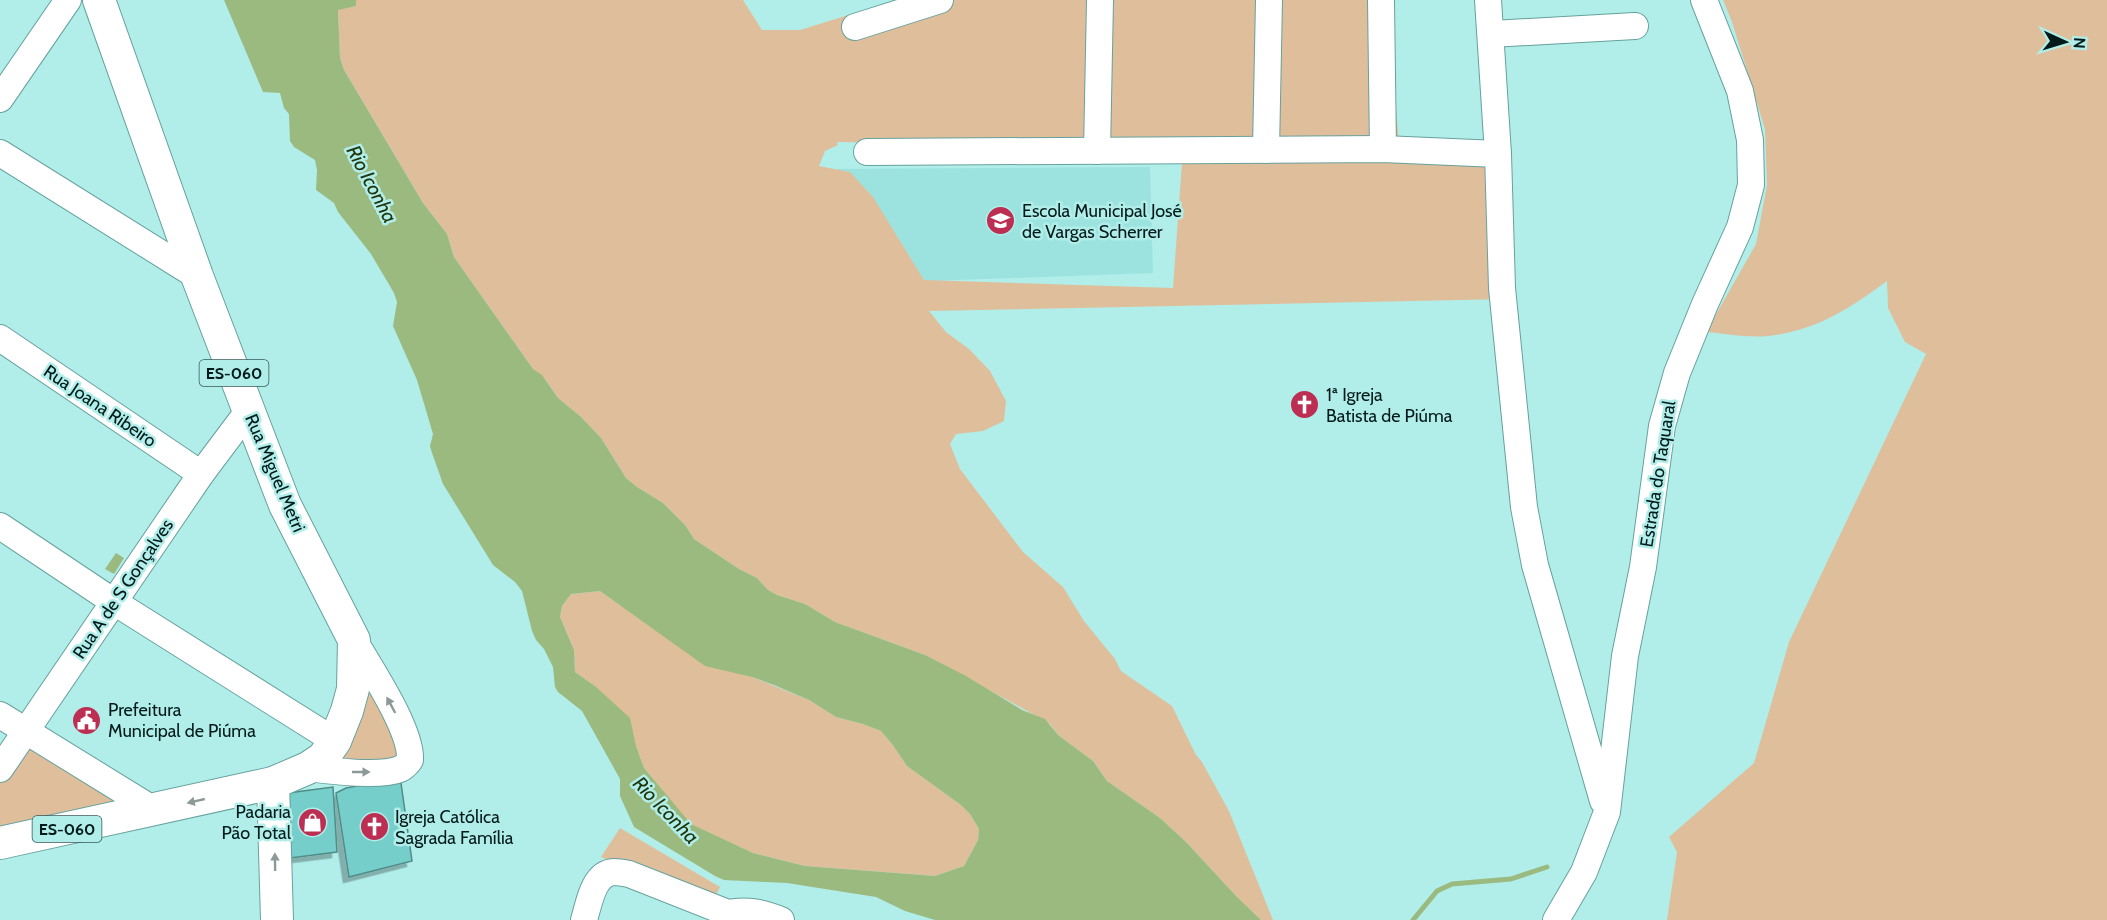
<svg xmlns="http://www.w3.org/2000/svg" width="2107" height="920" font-family="Cabin,sans-serif">
<defs>
<filter id="shadow"><feDropShadow dx="-5.5" dy="5.5" stdDeviation="0" flood-color="#0004"/></filter>
</defs>
<rect width="100%" height="100%" fill="#b1eeea"/>
<polygon fill="#9ce3df" points="1150,167 1153,273 875,283 831,169"/>
<g fill="#dfbf9b" fill-rule="evenodd">
<path d="M356 0H743L762 30H800L871 8 887 18 951 0H1386L1399 142 1502 167 1508 299 929 311 946 332 969 349 990 371 1006 401 1004 421 983 431 956 434 950 444 960 469 1023 552 1063 587 1084 621 1115 659 1121 671 1172 706 1196 755 1202 762 1229 811 1273 920H1261L1237 897 1186 842 1160 818 1107 781 1093 761 1058 735 1049 723 925 655 835 622 805 604 777 595 768 590 757 578 739 569 694 539 685 525 663 503 637 487 626 478 601 438 580 416 558 398 545 379 533 369 454 257 447 234 423 203 344 70 340 58 338 9 356 6ZM837 142 1183 148 1173 288 924 280 873 197 850 172 819 166 825 151 838 145Z"/>
<path d="M1723 0H2107V920H1667L1677 852 1669 837 1754 763 1789 642 1926 354 1905 342 1888 308 1887 281C1853 306 1819 329 1775 335 1753 339 1728 334 1706 332L1756 244 1767 185 1765 129 1732 22Z"/>
<polygon points="600,591 618,604 752,677 809,700 836,717 863,724 881,731 892,744 907,766 961,805 970,814 979,829 978,840 964,866 935,876 805,866 753,853 690,824 644,768 636,746 595,686 575,672 574,650 560,617 562,606 571,594"/>
<polygon points="373,686 402,761 341,763 361,688"/>
<polygon points="26,735 129,803 0,831 0,775"/>
<polygon points="620,828 720,887 711,905 601,857"/>
</g>
<g fill="#9bba80" fill-rule="evenodd">
<path d="M224 0H356V6L338 10 340 58 344 70 423 203 447 234 454 257 533 369 542 375 558 398 580 416 601 438 626 478 637 487 663 503 685 525 694 539 739 569 757 578 768 590 777 595 805 604 835 622 925 655 966 676 1022 710 1045 719 1058 735 1093 761 1107 781 1160 818 1186 842 1237 897 1261 920H935L905 911 876 897 787 883 724 880 715 876 634 827 620 796V779L582 711 558 692 555 687 553 667 544 649 536 640 532 631 522 591 515 582 493 565 443 484 432 453 430 446 433 434 417 380 393 326 397 302 394 293 371 254 338 212 334 203 316 190 317 170 315 160 294 147 290 141 289 114 284 108 280 93 263 92ZM600 591 705 666 752 677 774 685 809 700 836 717 863 724 881 731 892 744 907 766 961 805 970 814 979 829 978 840 964 866 935 876 805 866 753 853 691 824 644 768 636 746 630 718 595 686 575 672 574 650 560 617 562 606 571 594Z"/>
<polygon points="116,553 124,558 114,574 105,569"/>
</g>
<g fill="none" stroke-linecap="round" stroke-linejoin="round">
<polyline stroke="#9bba80" stroke-width="5" points="1413,920 1437,891 1452,884 1511,879 1547,867"/>
</g>
<g fill="#75cec9" stroke="#518c88" stroke-width="1.5" filter="url(#shadow)">
<polygon points="390,780 401,783 412,861 349,877 336,793 346,788"/>
<polygon points="333,787 337,852 290,858 288,793"/>
</g>
<g fill="none" stroke-linecap="round" stroke-linejoin="round">
<defs>
<g id="minor">
<polyline points="1381,0 1383,149"/>
<polyline points="1488,0 1498,154 1502,288 1524,507 1535,565 1603,801"/>
<polyline points="855,27 940,0"/>
<polyline points="1492,34 1635,26"/>
<polyline points="0,99 68,0"/>
<polyline points="1266,150 1269,0"/>
<polyline points="1097,151 1100,0"/>
<polyline points="867,152 1383,149 1498,154"/>
<polyline points="0,153 197,276"/>
<polyline points="0,338 201,474"/>
<polyline points="0,526 114,602 335,741"/>
<polyline points="0,715 154,810"/>
<path d="M308 768C330 771 381 777 400 769 405 767 407 764 410 760 412 730 370 668 354 640"/>
<polyline points="0,769 201,474 249,410"/>
<path d="M584 920C589 904 593 873 614 872 619 872 624 873 629 874L728 913C747 909 763 913 781 920"/>
<polyline points="1556,920 1584,872 1607,812 1625,656 1643,567 1662,426 1677,373 1705,304 1740,227 1751,185 1750,140 1740,91 1704,0"/>
</g>
<g id="major">
<polyline points="273,783 277,920"/>
<polyline points="0,843 273,783 308,768 323,758 335,741 347,711 353,689 354,640 285,505 197,276 99,0"/>
</g>
</defs>
<use href="#minor" stroke="#66a19d" stroke-width="28"/>
<use href="#major" stroke="#66a19d" stroke-width="34"/>
<use href="#minor" stroke="#fff" stroke-width="26"/>
<use href="#major" stroke="#fff" stroke-width="32"/>
</g>
<defs><path id="oneway-solid" d="M-6-.8H1V-3.2L6.5 0L1 3.2V.8H-6Z" transform="scale(1.5)"/></defs>
<g fill="#8d9898">
<use href="#oneway-solid" transform="translate(391 705) rotate(-118)"/>
<use href="#oneway-solid" transform="translate(361 772)"/>
<use href="#oneway-solid" transform="translate(196 801) rotate(167)"/>
<use href="#oneway-solid" transform="translate(275 862) rotate(-91)"/>
</g>
<defs>
<symbol id="school-disc" viewBox="-11 -11 22 22"><circle r="9.5" fill="#bd2e53" stroke="#b1eeea"/><path d="M0-5L7-2L0 1L-7-2ZM-4 1L0 2.5L4 1V4Q0 6-4 4Z" fill="#fff"/></symbol>
<symbol id="church-disc" viewBox="-11 -11 22 22"><circle r="9.5" fill="#bd2e53" stroke="#b1eeea"/><path d="M-1.2-6h2.4v3.5h3.3v2.4h-3.3V6h-2.4V-.1h-3.3v-2.4h3.3Z" fill="#fff"/></symbol>
<symbol id="civic-disc" viewBox="-11 -11 22 22"><circle r="9.5" fill="#bd2e53" stroke="#b1eeea"/><path d="M-.6-6.5H3V-4.5H.6V-3L4-1V1h2V6H-6V1h2V-1L-.6-3ZM-1.2 2.5V6h2.4V2.5Z" fill="#fff"/></symbol>
<symbol id="shop-disc" viewBox="-11 -11 22 22"><circle r="9.5" fill="#bd2e53" stroke="#b1eeea"/><path d="M-5-2.5h2.3a2.7 3.5 0 0 1 5.4 0H5L5.5 6h-11ZM-1.5-2.5h3a1.5 2.3 0 0 0-3 0Z" fill="#fff"/></symbol>
</defs>
<g fill-rule="evenodd">
<use href="#school-disc" x="984" y="204" width="33" height="33"/>
<use href="#church-disc" x="1288" y="388" width="33" height="33"/>
<use href="#civic-disc" x="70" y="704" width="33" height="33"/>
<use href="#shop-disc" x="296" y="806" width="33" height="33"/>
<use href="#church-disc" x="358" y="810" width="33" height="33"/>
</g>
<g text-anchor="middle" dominant-baseline="central" stroke-width="5" stroke-linejoin="round" paint-order="stroke">
<g fill="#b1eeea" stroke="#365a58" stroke-width="1.5">
<rect x="199.5" y="360" width="69" height="26" rx="4.5"/>
<rect x="32.5" y="816" width="69" height="26" rx="4.5"/>
</g>
<g font-size="16" font-weight="bold" fill="#021a19">
<text x="234" y="373">ES-060</text>
<text x="67" y="829">ES-060</text>
</g>
<g font-size="18" fill="#021a19" stroke="#b1eeea" text-anchor="start">
<text x="1022" y="211">Escola Municipal José<tspan x="1022" dy="21">de Vargas Scherrer</tspan></text>
<text x="1326" y="395">1ª Igreja<tspan x="1326" dy="21">Batista de Piúma</tspan></text>
<text x="108" y="710">Prefeitura<tspan x="108" dy="21">Municipal de Piúma</tspan></text>
<text x="291" y="812" text-anchor="end">Padaria<tspan x="291" dy="21">Pão Total</tspan></text>
<text x="395" y="817">Igreja Católica<tspan x="395" dy="21">Sagrada Família</tspan></text>
</g>
<g font-size="18" fill="#021a19" stroke="#b1eeea">
<text transform="translate(100 406) rotate(34)">Rua Joana Ribeiro</text>
<text transform="translate(275 473) rotate(67)">Rua Miguel Metri</text>
<text transform="translate(1658 474) rotate(-81)">Estrada do Taquaral</text>
<text transform="translate(123 589) rotate(-56)">Rua A de S Gonçalves</text>
</g>
<g font-size="20" font-style="italic" fill="#21350b" stroke="#b1eeea">
<text transform="translate(372 184) rotate(62)">Rio Iconha</text>
<text transform="translate(666 810) rotate(46)">Rio Iconha</text>
</g>
</g>
<g transform="translate(2065 42) rotate(94)" stroke="#b1eeea" stroke-width="4.5" paint-order="stroke">
<path d="M0-4.5L10 22L0 15L-10 22Z" fill="#021a19"/>
<text y="-9" font-size="16" font-weight="bold" text-anchor="middle" fill="#021a19">N</text>
</g>
</svg>
